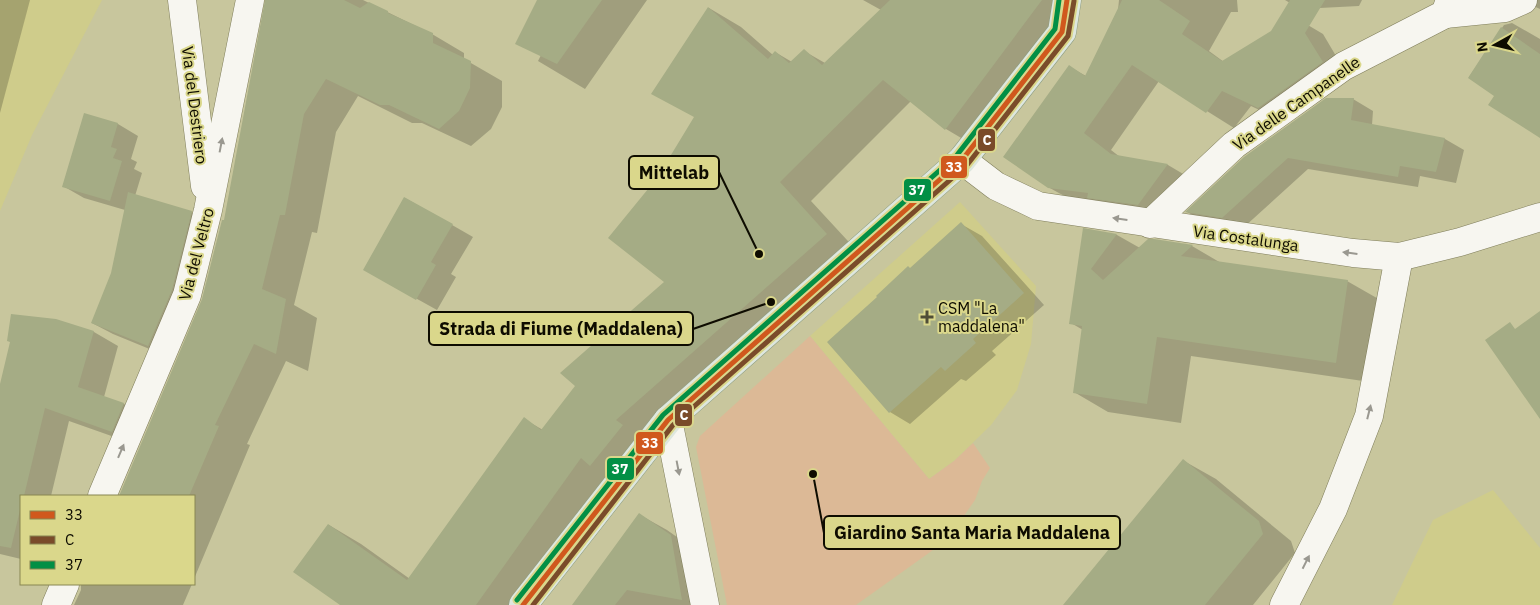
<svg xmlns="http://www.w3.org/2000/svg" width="1540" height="605" font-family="'IBM Plex Sans',sans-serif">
<rect width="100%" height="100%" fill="#c8c69d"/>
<g fill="#cfcc8b">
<polygon points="0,0 102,0 32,135 0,211"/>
<polygon points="960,202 1036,286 1031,344 1017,390 991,425 954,461 929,479 810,336"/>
<polygon points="1493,490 1540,548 1540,605 1392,605 1433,520"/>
</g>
<polygon fill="#dcb996" points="810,336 929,479 954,461 973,443 990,468 982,481 975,500 947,540 856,605 727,605 696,447 700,436"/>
<g fill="#0003">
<polygon points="0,0 30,0 0,113"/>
<polygon points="267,0 363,0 432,34 464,53 464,59 502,81 502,107 491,129 471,146 422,123 412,123 358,96 336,132 317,233 312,232 294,305 317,318 308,371 286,361 247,444 250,445 194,579 194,496 120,496 203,299 225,222"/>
<polygon points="556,0 647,0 585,89 538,61 566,6"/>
<polygon points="863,0 1072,0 978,148 946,129 911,101 811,201 859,253 647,439 521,605 342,605 329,525 361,544 410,579 524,419 543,430 665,282 658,178 695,117 709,8 741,27 773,55 775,52 792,62 804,51 825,63 881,10"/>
<polygon points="1119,0 1237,0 1238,12 1231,12 1209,51 1224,62 1296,18 1323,34 1349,78 1287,123 1251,106 1234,128 1159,81 1111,150 1120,157 1168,165 1195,181 1166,220 1077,203 1048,187 1070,67 1086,76 1118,10"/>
<polygon points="1285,0 1362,0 1359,6 1300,9"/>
<polygon points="1521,0 1540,0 1540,9"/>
<polygon points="1512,23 1540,39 1540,137 1496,95 1469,77 1504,25"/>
<polygon points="1353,99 1373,111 1372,125 1445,139 1464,150 1456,183 1420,176 1418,187 1308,169 1243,228 1207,223 1187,212"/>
<polygon points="85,115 118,124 138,136 131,159 137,162 134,169 142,173 135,196 191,212 211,224 169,357 113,334 92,323 112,273 125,210 84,198 63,186"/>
<polygon points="405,198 473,237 451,274 456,277 437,310 365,270"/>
<polygon points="961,224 982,236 1044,305 992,351 996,355 966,381 961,379 910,424 890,412 910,269"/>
<polygon points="1084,230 1117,235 1140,248 1154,240 1192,246 1221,263 1347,281 1382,301 1370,382 1191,356 1181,423 1108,412 1074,392 1083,330 1071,323"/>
<polygon points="55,320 94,332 118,346 104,397 124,404 148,418 137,445 69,421 51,496 21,496 21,559 0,554 0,389 11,342"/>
<polygon points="1184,461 1216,479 1291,541 1295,553 1253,605 1065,605"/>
<polygon points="640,515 667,530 698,552 707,605 574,605"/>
<polygon points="81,584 192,584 183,605 74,605 81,590"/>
</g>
<g fill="#a5ac85">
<polygon points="265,0 344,0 360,8 369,2 388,11 388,13 433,33 433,43 471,61 470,88 459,111 439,129 389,105 380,105 326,79 304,114 285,215 280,215 262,289 286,299 276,354 254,344 215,425 219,426 189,496 119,496 202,299 222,220 224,220"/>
<polygon points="537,0 602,0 557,64 515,44"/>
<polygon points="890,0 1042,0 945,130 883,80 780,182 827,234 616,420 623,425 590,466 581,458 476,605 340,605 293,572 328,524 407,580 524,417 541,430 575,386 560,373 664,282 608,238 657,178 694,117 651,94 708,7 768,59 775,51 789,63 804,49 822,65"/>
<polygon points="1122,0 1159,0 1190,21 1182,34 1222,61 1271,31 1290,0 1325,0 1305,33 1323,62 1258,108 1222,91 1206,113 1132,65 1084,133 1111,154 1168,164 1138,205 1087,198 1088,193 1048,188 1003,157 1069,65 1085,76"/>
<polygon points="1501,27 1540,54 1540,138 1488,105 1494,96 1468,78"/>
<polygon points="1326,98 1354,98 1351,120 1445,138 1436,172 1400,166 1398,177 1288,158 1222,218 1185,212 1244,157"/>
<polygon points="84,113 118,123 111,147 117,149 113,158 122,161 110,201 62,187"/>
<polygon points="128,192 192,211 172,290 148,346 91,323 111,273"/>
<polygon points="404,197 453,224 431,262 436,265 416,300 363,270"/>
<polygon points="961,222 1024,293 973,339 976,343 945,371 941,367 889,413 827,342 877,297 876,296 908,266 910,268"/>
<polygon points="1083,228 1117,234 1091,269 1103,280 1148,239 1154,239 1193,245 1181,256 1348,280 1336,363 1157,337 1147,404 1073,393 1082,326 1069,324"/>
<polygon points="1540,311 1540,419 1485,340 1510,322 1515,329"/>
<polygon points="11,314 56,319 94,331 78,387 124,403 112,432 45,408 24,496 21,496 21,506 11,548 0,546 0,384 10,342 7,341"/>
<polygon points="1183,459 1259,521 1263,534 1205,605 1063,605"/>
<polygon points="639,513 671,535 682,600 627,590 615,605 572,605"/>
</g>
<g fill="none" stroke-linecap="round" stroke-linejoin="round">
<defs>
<g id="minor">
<polyline points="182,0 205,186"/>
<polyline points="1445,14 1505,8 1523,0"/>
<polyline points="962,160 996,186 1038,206 1353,253 1399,257 1460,242 1540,217"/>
<polyline points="1150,224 1234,145 1344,66 1445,14 1450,0"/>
<polyline points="668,420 705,605"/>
<polyline points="102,496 187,295 208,210 250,0"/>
<polyline points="56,605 65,584"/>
<polyline points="1284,605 1333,509 1369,416 1399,257"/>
</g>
<polyline id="major" points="523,605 668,420 962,160 1062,32 1067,0"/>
</defs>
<use href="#minor" stroke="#7f7d5a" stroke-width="29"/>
<use href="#major" stroke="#8c9c83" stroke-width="29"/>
<use href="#minor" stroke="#f7f6f0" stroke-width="28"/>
<use href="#major" stroke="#dee7de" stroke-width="28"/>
<defs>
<polyline id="bus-1" points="523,605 668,420 962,160 1062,32 1067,0"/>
<polyline id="bus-2" points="533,605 673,425 967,165 1068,36 1074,1"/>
<polyline id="bus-3" points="517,600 663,415 957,155 1055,29 1059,0"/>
</defs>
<use href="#bus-1" stroke="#dad78b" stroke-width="9"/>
<use href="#bus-2" stroke="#dad78b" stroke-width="9"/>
<use href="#bus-3" stroke="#dad78b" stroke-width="9"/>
<use href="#bus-1" stroke="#d0581d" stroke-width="5"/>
<use href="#bus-2" stroke="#7a4b2a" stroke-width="5"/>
<use href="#bus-3" stroke="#028f45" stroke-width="5"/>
</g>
<defs><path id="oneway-solid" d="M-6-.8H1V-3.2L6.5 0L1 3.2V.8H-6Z" transform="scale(1.25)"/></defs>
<g fill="#9a9890">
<use href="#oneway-solid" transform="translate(221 145) rotate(-79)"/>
<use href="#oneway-solid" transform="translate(1120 219) rotate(-172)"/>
<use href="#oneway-solid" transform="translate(1350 253) rotate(-173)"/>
<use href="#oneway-solid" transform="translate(1369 412) rotate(-76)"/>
<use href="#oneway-solid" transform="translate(121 451) rotate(-67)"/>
<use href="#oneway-solid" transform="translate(678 468) rotate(79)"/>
<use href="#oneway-solid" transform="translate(1306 562) rotate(-63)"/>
</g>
<path fill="#4f4d37" stroke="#dad78b" stroke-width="2" d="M924.5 309.5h5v5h5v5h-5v5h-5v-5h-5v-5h5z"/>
<g text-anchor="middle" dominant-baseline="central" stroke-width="4" stroke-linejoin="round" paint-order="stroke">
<g font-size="16" fill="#0e0c00" stroke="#dad78b">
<text transform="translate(1296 103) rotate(-35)">Via delle Campanelle</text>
<text transform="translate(195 105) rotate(83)">Via del Destriero</text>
<text transform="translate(1246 238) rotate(8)">Via Costalunga</text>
<text transform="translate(196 254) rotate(-75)">Via del Veltro</text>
</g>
<g font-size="16" fill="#0e0c00" stroke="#dad78b" text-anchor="start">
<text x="938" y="308">CSM "La<tspan x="938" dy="18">maddalena"</tspan></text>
</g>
</g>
<path fill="none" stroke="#0e0c00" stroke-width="2" d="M759 254L719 172M771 302L693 329M813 474L824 533"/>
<g fill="#0e0c00" stroke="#dad78b" stroke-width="2">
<circle cx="759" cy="254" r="5"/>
<circle cx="771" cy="302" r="5"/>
<circle cx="813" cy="474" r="5"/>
</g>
<g fill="#dad78b" stroke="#0e0c00" stroke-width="2">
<rect x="629" y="156" width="90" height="33" rx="5"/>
<rect x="429" y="312" width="264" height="33" rx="5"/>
<rect x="824" y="516" width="296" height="33" rx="5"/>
</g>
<g font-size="18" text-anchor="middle" font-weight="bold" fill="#0e0c00">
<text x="674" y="179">Mittelab</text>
<text x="561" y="335">Strada di Fiume (Maddalena)</text>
<text x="972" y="539">Giardino Santa Maria Maddalena</text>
</g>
<g stroke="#dad78b" stroke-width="2">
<rect x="977" y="128" width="19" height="24" rx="5" fill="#7a4b2a"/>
<rect x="940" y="155" width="28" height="24" rx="5" fill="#d0581d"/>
<rect x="903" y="178" width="29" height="24" rx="5" fill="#028f45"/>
<rect x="674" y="403" width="19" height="24" rx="5" fill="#7a4b2a"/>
<rect x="635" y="431" width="29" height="24" rx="5" fill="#d0581d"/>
<rect x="606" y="457" width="29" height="24" rx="5" fill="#028f45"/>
</g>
<g font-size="14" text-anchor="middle" font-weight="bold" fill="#fff">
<text x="987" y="145">C</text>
<text x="954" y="172">33</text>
<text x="917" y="195">37</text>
<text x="684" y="420">C</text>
<text x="650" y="448">33</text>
<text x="620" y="474">37</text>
</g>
<rect x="20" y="495" width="175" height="90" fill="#dad78b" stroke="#888653"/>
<rect x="30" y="511" width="25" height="8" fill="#d0581d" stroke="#888653"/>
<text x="65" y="520" font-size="15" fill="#0e0c00">33</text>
<rect x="30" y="536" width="25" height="8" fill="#7a4b2a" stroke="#888653"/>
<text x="65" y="545" font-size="15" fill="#0e0c00">C</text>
<rect x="30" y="561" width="25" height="8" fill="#028f45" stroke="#888653"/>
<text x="65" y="570" font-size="15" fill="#0e0c00">37</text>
<g transform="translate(1495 45) rotate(262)" stroke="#dad78b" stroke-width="4" paint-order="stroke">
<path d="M0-4L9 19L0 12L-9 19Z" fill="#0e0c00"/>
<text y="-8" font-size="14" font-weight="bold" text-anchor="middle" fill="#0e0c00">N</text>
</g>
</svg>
